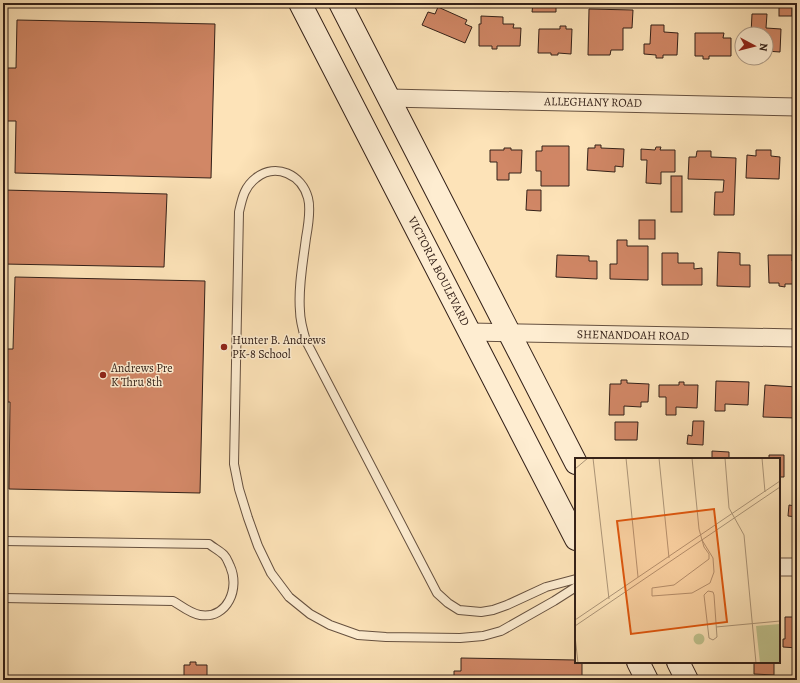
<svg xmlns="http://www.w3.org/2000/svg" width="800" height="683" font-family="Alegreya,serif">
<rect width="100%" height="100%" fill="#fde3b8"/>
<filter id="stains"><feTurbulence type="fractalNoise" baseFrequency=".005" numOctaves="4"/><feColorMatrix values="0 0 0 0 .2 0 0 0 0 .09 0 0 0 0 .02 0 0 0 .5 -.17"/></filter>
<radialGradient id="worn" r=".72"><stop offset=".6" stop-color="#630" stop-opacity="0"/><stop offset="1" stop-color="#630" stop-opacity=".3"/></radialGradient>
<g fill="#d18766" stroke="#332018">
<polygon points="533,3 556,3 556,12 532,12"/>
<rect x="779" y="3" width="13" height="13"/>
<polygon points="438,7 467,20 465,24 472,27 465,43 422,25 428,12 435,14"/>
<polygon points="589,9 633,10 632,28 623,28 623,50 611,50 610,55 588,55"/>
<polygon points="752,14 767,14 766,28 781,29 780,52 766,51 766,34 751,34"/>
<polygon points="481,16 503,17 503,24 514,24 513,28 521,28 520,46 497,46 497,49 492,49 492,46 479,46 479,24 481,24"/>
<polygon points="17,20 215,24 211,178 15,173 16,121 3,121 3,68 16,68"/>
<polygon points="651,25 664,25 664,32 678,33 677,55 663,55 663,58 656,58 656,55 644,54 644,44 650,44"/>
<polygon points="560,26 566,26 566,29 572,29 571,54 558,53 558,55 551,55 551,53 538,53 539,29 560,29"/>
<polygon points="695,33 724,33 723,38 731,38 731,56 709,56 709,59 703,59 703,56 695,56"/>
<polygon points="595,145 601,145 601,148 624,149 623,167 615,166 615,172 587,170 588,148 595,148"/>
<polygon points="542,146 569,146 569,186 541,186 541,171 536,171 536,151 542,151"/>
<polygon points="656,147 661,147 660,150 675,150 675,172 661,172 661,184 646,183 647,160 641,160 641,149 655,150"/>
<polygon points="504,148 511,148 511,150 522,150 521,173 509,173 509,180 497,180 497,162 490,162 490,150 504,150"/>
<polygon points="756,150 771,150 771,156 780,157 779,179 746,178 747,155 756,156"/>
<polygon points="697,151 711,151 711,157 736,158 734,215 714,215 715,192 723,192 724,180 688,179 689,157 696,157"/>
<rect x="671" y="176" width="11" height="36"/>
<polygon points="3,190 167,194 164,267 3,264"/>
<polygon points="527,190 541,190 541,211 526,210"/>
<rect x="639" y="220" width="16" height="19"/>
<polygon points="617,240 627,240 627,246 648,246 648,280 610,279 610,264 617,264"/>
<polygon points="718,252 740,253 740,265 750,265 750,287 717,286"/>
<polygon points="662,253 678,253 678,263 694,263 694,269 702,268 702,285 662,285"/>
<polygon points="557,255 589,256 589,261 597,261 597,279 556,277"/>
<polygon points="768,255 792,255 792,261 797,261 797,284 785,284 785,287 779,286 779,283 769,283"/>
<polygon points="15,277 205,281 200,493 9,489 10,402 3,402 3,349 13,349"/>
<polygon points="621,380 627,380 627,383 649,384 648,402 641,402 641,407 624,406 624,415 609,415 610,384 621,384"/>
<polygon points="716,381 749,382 748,405 725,404 725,411 715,411"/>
<polygon points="679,382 684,382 684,385 698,385 697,408 676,407 676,415 666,415 666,397 659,397 659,385 679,385"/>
<polygon points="765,385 797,387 796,418 763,417"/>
<polygon points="693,421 704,421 703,445 687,444 688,435 692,436"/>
<polygon points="615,422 638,422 637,440 615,440"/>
<polygon points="712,451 729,452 729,459 712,459"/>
<polygon points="769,455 784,455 784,477 779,477 779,459 769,459"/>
<polygon points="795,495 797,495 797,517 788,516 789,505 795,506"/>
<polygon points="785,617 797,617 797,648 783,647 783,639 785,639"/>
<polygon points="461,658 576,660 576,662 582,662 582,680 454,680 454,671 461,671"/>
<polygon points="190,662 196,662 196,665 207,665 207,680 184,680 184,665 190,665"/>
<polygon points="754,662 774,662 774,675 754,674"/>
</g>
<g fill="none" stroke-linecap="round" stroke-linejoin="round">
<defs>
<g id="lane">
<path d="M3 541 209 544C214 548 220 551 224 555 227 558 228 562 230 566 240 588 228 619 200 615 191 614 180 605 173 601L3 598"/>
<path d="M576 579 546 587 507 605 493 610 481 612 459 610 448 603 437 593 306 341C303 331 300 321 300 311 298 287 303 262 306 238 308 227 311 209 308 198 302 175 276 162 256 178 244 187 242 199 239 212L234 464 239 489 248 518 258 546 271 573 289 597 310 614 330 625 358 635 386 637 460 638 483 636 501 631 554 601 576 587"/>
</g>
<g id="street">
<polyline points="389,98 797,107"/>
<polyline points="470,332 797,338"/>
<polyline points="779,567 797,567"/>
</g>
<g id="secondary">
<polyline points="300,3 576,539"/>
<polyline points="340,3 576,463"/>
<polyline points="638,662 647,680"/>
<polyline points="678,662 687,680"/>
</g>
</defs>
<use href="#lane" stroke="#665140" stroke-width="10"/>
<use href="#street" stroke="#665140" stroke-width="19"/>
<use href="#secondary" stroke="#332018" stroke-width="24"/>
<use href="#lane" stroke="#feedd1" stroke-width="8"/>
<use href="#street" stroke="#feedd1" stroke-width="17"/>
<use href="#secondary" stroke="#feedd1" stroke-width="22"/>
</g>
<g fill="#8f2418" stroke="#feedd1" stroke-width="1.5">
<circle cx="224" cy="347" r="4"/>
<circle cx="103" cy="375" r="4"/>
</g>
<g text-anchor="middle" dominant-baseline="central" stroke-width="3" stroke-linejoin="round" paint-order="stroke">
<g font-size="12" fill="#332018" stroke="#feedd1">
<text transform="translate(593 102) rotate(1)">ALLEGHANY ROAD</text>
<text transform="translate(439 271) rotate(63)">VICTORIA BOULEVARD</text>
<text transform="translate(633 335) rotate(1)">SHENANDOAH ROAD</text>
</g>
<g font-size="12" fill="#332018" stroke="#feedd1" text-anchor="start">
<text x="232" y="340">Hunter B. Andrews<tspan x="232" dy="14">PK-8 School</tspan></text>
<text x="111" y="368">Andrews Pre<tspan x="111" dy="14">K Thru 8th</tspan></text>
</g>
</g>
<g transform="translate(575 458)">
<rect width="205" height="205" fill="#fde3b8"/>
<path d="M205 166V205H185L181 168ZM118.5 181a5.5 5.5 0 1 1 11 0a5.5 5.5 0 1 1-11 0Z" fill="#c0c38e"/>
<path fill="none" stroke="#ac9578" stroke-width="1" d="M18 0 34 141M51 0 63 119M84 0 94 100M117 0 124 71 127 82 129 89 134 96V101L99 127 77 130V138L117 135 135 125 139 114 138 100 127 82M150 0 154 50 169 77 181 205M187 0 190 34M0 11 13 0M133 133 138 134 139 137 142 179 138 182 134 180 129 137ZM0 162 205 23M0 168 205 29M141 169 205 163M0 178 3 205"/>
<path fill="#df560d" fill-opacity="0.15" stroke="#df560d" stroke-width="2" d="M139 51 152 164 56 176 42 63Z"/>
<rect width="205" height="205" fill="none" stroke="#332018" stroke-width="2"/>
</g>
<rect width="800" height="683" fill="none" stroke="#fde3b8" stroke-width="16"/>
<rect x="4" y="4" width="792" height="675" fill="none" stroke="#332018" stroke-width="2"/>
<rect x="8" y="8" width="784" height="667" fill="none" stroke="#332018"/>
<g transform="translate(754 46) rotate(97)"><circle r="19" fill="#feedd1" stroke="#ad9b87"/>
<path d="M0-3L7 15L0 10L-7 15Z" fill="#8f2418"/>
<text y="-6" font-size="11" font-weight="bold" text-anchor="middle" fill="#332018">N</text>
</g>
<rect width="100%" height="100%" filter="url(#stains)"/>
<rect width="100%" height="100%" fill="url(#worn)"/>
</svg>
